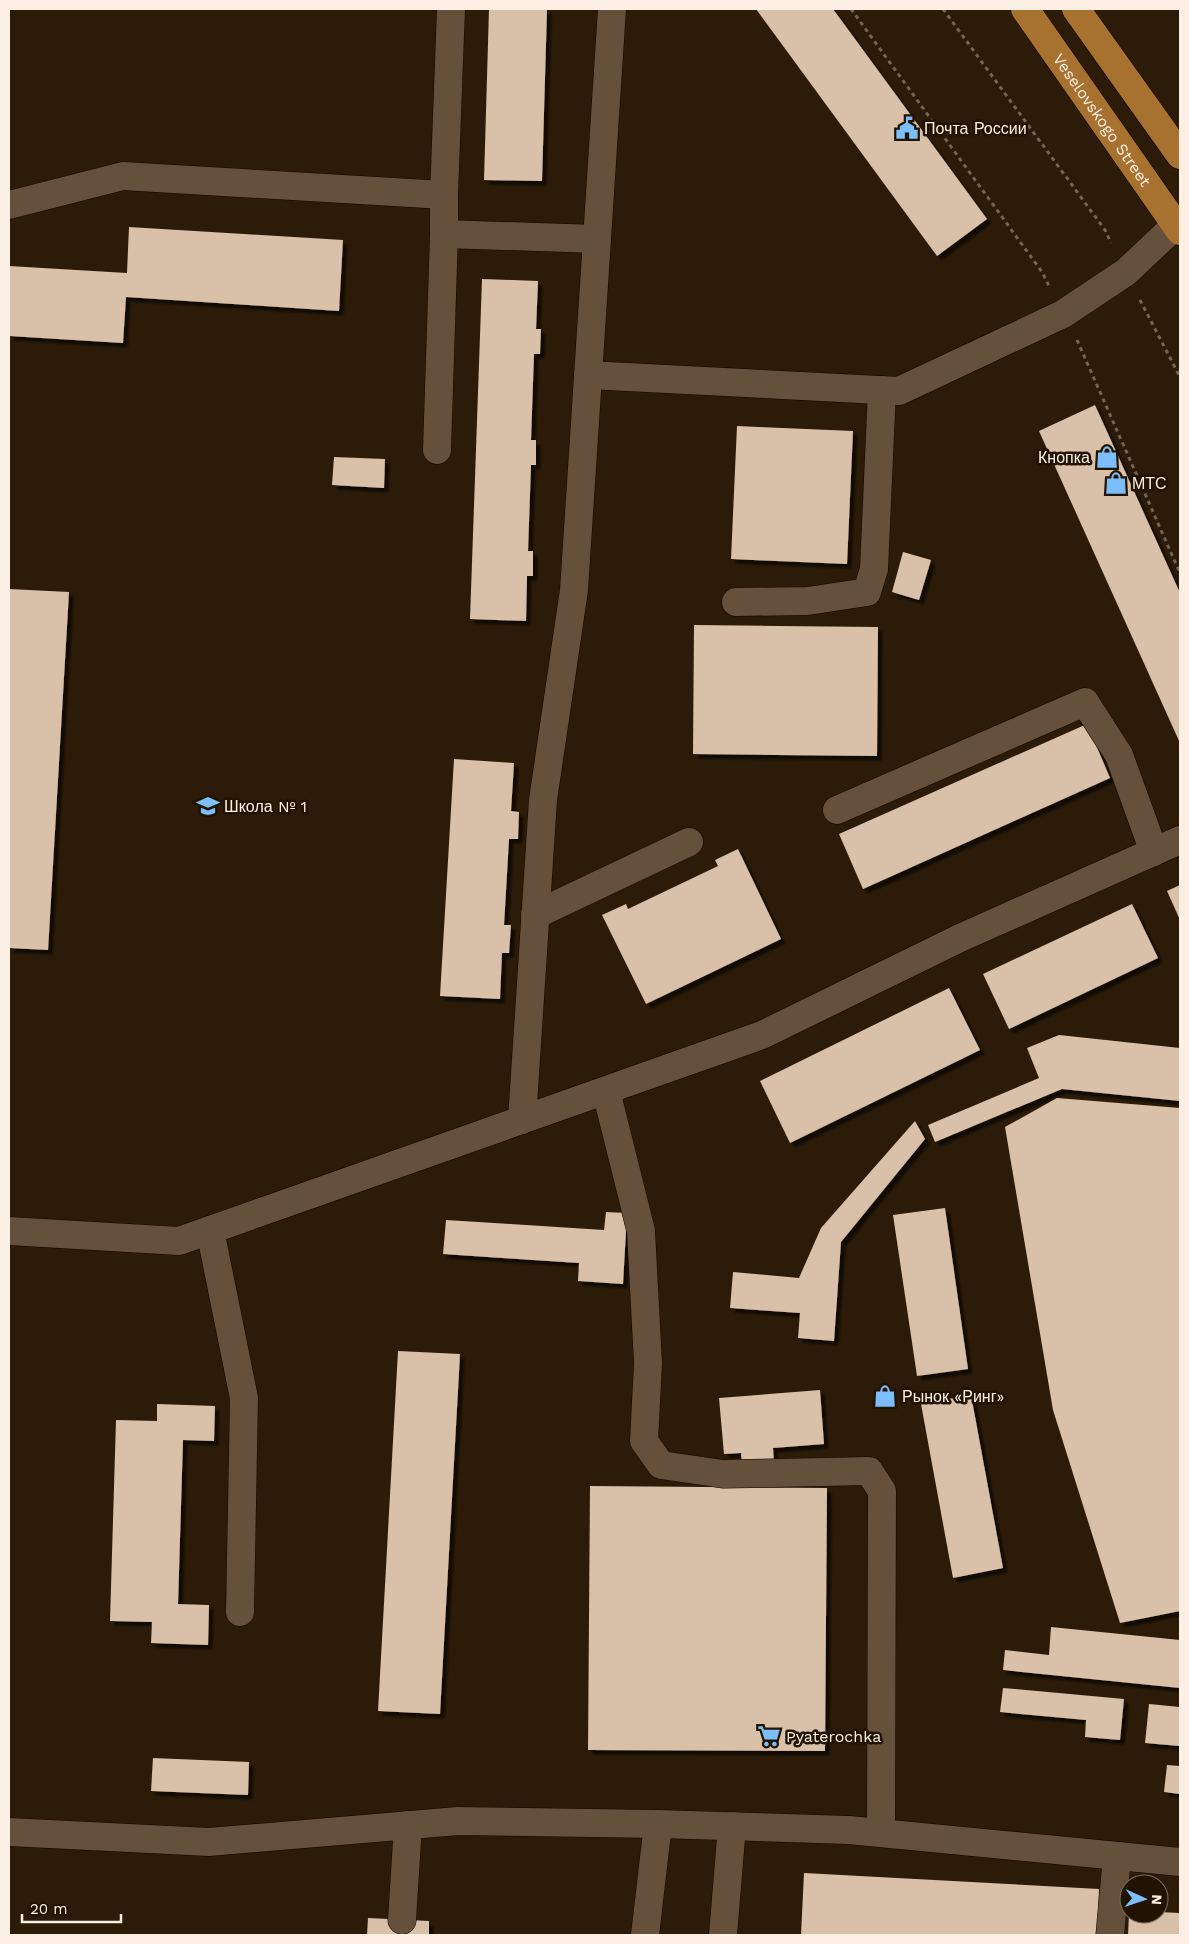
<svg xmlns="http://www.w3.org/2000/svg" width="1189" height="1944" font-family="'Work Sans',sans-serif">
<defs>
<filter id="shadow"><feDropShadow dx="4.5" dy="4.5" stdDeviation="1" flood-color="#0009"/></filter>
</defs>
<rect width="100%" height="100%" fill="#2c1b08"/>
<g fill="#d8c0a9" filter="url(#shadow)">
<polygon points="489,9 547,9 542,181 484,180"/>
<polygon points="756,9 833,9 987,219 937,256"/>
<polygon points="129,227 343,240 339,311 126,297 123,343 9,336 9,266 127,273"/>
<polygon points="482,279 538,281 536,329 541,329 540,354 534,354 531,440 536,440 536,465 531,465 528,551 533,551 533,576 527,576 526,621 470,619"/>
<polygon points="1095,405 1180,593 1180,743 1039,431"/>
<polygon points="737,426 853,431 847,564 731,559"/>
<polygon points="334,457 385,459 384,488 332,485"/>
<polygon points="903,552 931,560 919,600 892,592"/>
<polygon points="9,589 69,592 48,950 9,948"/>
<polygon points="694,625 878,627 877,756 693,754"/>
<polygon points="1087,724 1110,778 863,889 839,834"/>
<polygon points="454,759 514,763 511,811 519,812 518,839 509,839 504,925 511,925 509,953 502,953 500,999 440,996"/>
<polygon points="738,849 781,939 646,1004 602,915 626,904 628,909 718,866 715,860"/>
<polygon points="1180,885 1180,920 1167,891"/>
<polygon points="1132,904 1158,958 1009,1029 983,974"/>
<polygon points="949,988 980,1050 790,1143 760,1081"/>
<polygon points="1059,1035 1180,1048 1180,1101 1062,1089 935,1142 928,1125 1039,1078 1027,1048"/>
<polygon points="1057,1098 1180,1108 1180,1611 1120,1623 1053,1410 1005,1127"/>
<polygon points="915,1121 925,1139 841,1242 834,1341 798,1338 800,1313 730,1308 733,1272 799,1278 821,1228"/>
<polygon points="945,1208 968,1369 917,1376 893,1215"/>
<polygon points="606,1212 627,1213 623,1284 578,1281 579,1263 443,1254 446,1220 604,1230"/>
<polygon points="398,1351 460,1354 440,1714 378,1711"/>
<polygon points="820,1390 824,1444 773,1448 774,1463 742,1465 741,1453 724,1454 719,1398"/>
<polygon points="971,1395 1003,1568 953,1578 921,1404"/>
<polygon points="157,1404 215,1406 214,1441 183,1440 178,1604 209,1605 208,1645 151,1643 152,1622 110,1621 116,1420 157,1421"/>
<polygon points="590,1486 827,1488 825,1751 588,1750"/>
<polygon points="1051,1627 1180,1640 1180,1688 1003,1670 1005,1650 1049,1655"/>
<polygon points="1003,1688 1124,1699 1120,1740 1085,1737 1086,1720 1000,1712"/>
<polygon points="1149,1704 1180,1707 1180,1746 1145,1743"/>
<polygon points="153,1758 249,1762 248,1795 151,1791"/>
<polygon points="1167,1765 1180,1766 1180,1794 1164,1792"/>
<polygon points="804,1873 1099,1889 1097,1935 801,1935"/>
<polygon points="1159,1912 1180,1913 1180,1935 1128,1935 1129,1914 1159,1914"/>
<polygon points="368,1918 429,1921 429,1935 367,1935"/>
</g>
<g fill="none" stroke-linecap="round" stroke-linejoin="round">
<defs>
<g id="minor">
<polyline points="444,195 451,9"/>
<polyline points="9,205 123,176 444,195 444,234 597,239 612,9"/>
<polyline points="588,375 899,391 1063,314 1126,272 1177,224"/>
<polyline points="437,450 444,234"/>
<polyline points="736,602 808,601 867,592 874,569 882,390"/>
<polyline points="837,810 1085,702 1119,755 1154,852"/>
<polyline points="535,915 689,842"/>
<polyline points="606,1091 641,1231 648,1363 644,1441 661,1465 723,1474 869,1471 882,1491 881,1833"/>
<polyline points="522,1120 543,800 574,590 597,239"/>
<polyline points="210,1230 244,1398 240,1612"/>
<polyline points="9,1231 179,1241 762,1035 960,938 1180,840"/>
<polyline points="9,1832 209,1842 458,1821 658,1824 849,1830 1180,1862"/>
<polyline points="402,1920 408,1825"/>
<polyline points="645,1935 658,1824"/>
<polyline points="723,1935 732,1826"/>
<polyline points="1110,1935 1117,1856"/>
</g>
<g id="major">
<path id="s1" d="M1025 9 1180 231"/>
<polyline points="1076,9 1180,155"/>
</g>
</defs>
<use href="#minor" stroke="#140500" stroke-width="29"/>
<use href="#major" stroke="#140500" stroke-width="29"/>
<g stroke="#736454" stroke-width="3" stroke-dasharray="4 4" stroke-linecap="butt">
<polyline points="851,9 1042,272 1049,286"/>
<polyline points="943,9 1105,230 1111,243"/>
<polyline points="1140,300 1180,377"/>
<polyline points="1077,340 1180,573"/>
</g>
<use href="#minor" stroke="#64503b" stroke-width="28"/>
<use href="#major" stroke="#a77230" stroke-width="28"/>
</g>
<defs>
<symbol id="civic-bare" viewBox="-9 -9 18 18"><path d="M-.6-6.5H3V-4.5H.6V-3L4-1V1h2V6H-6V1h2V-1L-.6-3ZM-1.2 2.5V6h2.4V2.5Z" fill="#7cbef9" stroke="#221201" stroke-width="2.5" paint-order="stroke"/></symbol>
<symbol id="shop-bare" viewBox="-9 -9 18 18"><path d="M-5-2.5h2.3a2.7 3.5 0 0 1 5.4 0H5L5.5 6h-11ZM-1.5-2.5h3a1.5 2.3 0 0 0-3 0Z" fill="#7cbef9" stroke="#221201" stroke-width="2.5" paint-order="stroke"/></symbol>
<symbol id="school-bare" viewBox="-9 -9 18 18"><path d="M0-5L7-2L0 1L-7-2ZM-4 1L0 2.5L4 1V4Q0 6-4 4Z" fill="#7cbef9" stroke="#221201" stroke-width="2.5" paint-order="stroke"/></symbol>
<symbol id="supermarket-bare" viewBox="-9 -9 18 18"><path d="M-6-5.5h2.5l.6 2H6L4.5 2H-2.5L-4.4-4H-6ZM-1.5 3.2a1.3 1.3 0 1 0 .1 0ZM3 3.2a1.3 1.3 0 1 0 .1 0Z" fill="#7cbef9" stroke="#221201" stroke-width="2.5" paint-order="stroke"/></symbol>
</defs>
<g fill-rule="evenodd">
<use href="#civic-bare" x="891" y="112" width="32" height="32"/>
<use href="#shop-bare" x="1091" y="441" width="32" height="32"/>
<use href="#shop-bare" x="1100" y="467" width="32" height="32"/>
<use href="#school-bare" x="192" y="790" width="32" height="32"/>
<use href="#shop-bare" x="869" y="1380" width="32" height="32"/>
<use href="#supermarket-bare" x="753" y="1720" width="32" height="32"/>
</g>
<g text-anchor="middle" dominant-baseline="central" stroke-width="5" stroke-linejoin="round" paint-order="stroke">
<g font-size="16" fill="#fcf0e4" stroke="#221201">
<text stroke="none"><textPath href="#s1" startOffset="135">Veselovskogo Street</textPath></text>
</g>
<g font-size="16" fill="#fcf0e4" stroke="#221201" text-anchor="start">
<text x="924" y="128">Почта России</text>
<text x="1090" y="457" text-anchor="end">Кнопка</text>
<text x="1132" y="483">МТС</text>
<text x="224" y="806">Школа № 1</text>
<text x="902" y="1396">Рынок «Ринг»</text>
<text x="786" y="1736">Pyaterochka</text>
</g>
</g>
<rect width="1189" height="1944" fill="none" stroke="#fcf0e4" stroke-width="20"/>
<g transform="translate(1144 1899) rotate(93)"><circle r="24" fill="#221201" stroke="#796b5c"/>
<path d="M0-4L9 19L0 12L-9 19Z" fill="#7cbef9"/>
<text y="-8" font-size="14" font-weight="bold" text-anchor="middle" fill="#fcf0e4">N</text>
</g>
<path d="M22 1914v8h99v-8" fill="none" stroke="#fcf0e4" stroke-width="2.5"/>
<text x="30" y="1914" font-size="15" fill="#fcf0e4" stroke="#221201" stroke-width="4" paint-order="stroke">20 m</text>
</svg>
